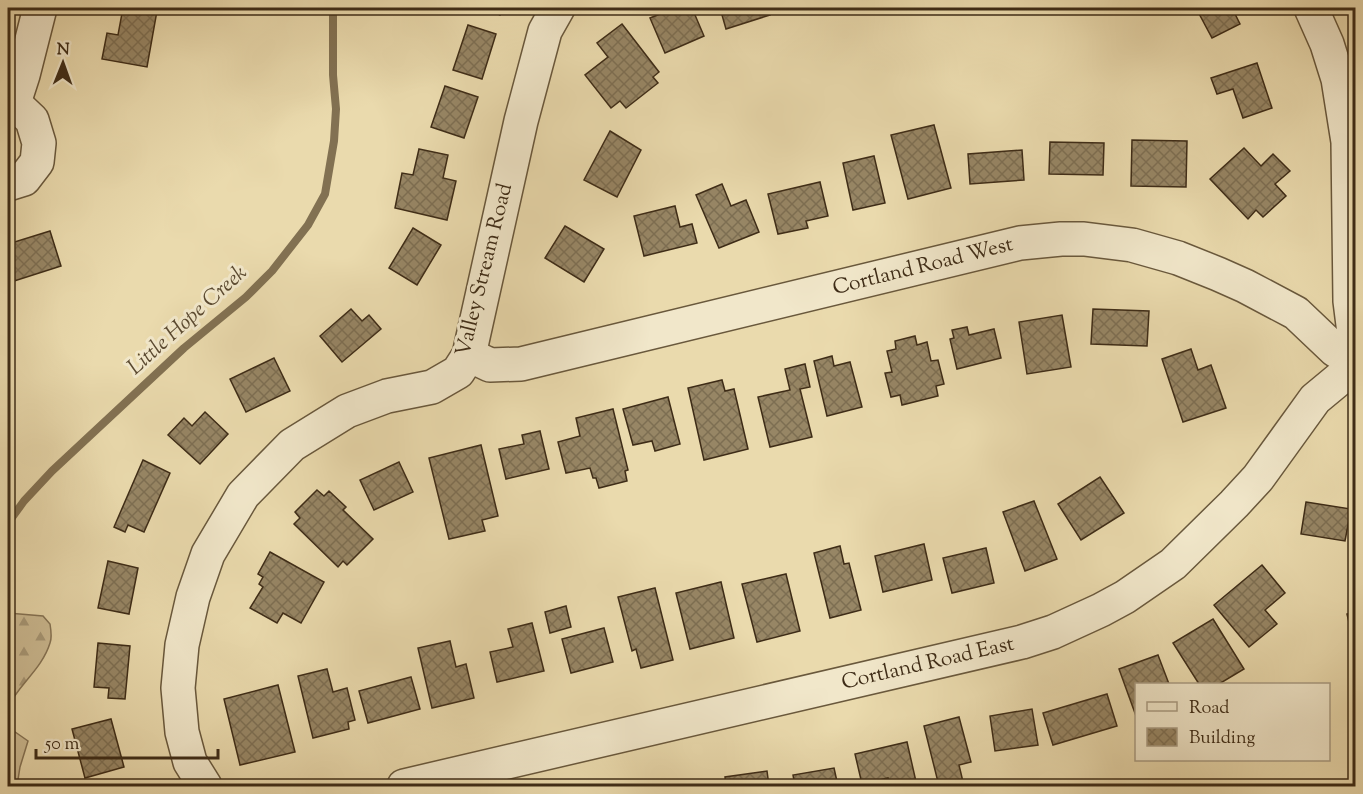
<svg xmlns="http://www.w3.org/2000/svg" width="1363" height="794" font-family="'Sorts Mill Goudy',serif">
<defs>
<pattern id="forest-firs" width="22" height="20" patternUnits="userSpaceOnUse" patternTransform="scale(1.5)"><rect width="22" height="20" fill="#cdbc94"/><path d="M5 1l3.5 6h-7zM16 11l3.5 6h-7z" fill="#a89978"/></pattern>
<pattern id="building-cross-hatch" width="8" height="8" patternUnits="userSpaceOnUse" patternTransform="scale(1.5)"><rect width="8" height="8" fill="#978665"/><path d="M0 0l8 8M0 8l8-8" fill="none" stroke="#7d6e52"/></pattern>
</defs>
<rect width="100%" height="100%" fill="#eadaad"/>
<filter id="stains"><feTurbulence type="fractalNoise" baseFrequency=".00333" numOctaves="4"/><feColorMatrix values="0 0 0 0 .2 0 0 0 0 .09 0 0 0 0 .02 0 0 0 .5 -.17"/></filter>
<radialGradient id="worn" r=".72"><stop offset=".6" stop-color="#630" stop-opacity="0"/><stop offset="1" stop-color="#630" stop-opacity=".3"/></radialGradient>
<path fill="url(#forest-firs)" stroke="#867456" stroke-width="1.5" d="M8 613 43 616 50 624C51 630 52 638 50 643 42 669 19 684 8 707Z"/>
<polygon fill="#cdbc94" stroke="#867456" stroke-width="1.5" points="8,727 28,741 20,767 17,786 8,786"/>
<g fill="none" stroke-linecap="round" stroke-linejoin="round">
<polyline stroke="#827152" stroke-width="8" points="8,523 24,501 52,471 184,348 246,297 272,271 308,225 325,194 334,141 336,109 333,75 333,8"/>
</g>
<g fill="url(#building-cross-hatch)" stroke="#3e2c17" stroke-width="1.5">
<polygon points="123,8 136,8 157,11 147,67 102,59 107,33 118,35"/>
<polygon points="486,8 504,8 500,15"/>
<polygon points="675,8 692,8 704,36 665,53 650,18"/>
<polygon points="720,8 767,8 770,15 726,29"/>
<polygon points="1196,8 1232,8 1240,24 1212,38"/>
<polygon points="622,24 659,72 653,77 658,83 626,108 620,101 611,108 585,75 608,57 597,43"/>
<polygon points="468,25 496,34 482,79 453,70"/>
<polygon points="1257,63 1272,108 1243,118 1233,89 1217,94 1211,78"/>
<polygon points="445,86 478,97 464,138 431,127"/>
<polygon points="934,125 951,188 908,199 891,135"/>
<polygon points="610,131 641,150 617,197 584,180"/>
<polygon points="1132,140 1187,141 1186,187 1131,186"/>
<polygon points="1050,142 1104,143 1103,175 1049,174"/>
<polygon points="1244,148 1261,166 1273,154 1290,171 1275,184 1286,196 1263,217 1256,210 1248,219 1210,179"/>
<polygon points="419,149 448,155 443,178 456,181 447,220 395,208 402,173 413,175"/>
<polygon points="1022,150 1024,180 970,184 968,154"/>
<polygon points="874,156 885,203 853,210 843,163"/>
<polygon points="820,182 828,216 806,221 808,228 778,234 768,194"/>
<polygon points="722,184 731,206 746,200 759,232 719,248 696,195"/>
<polygon points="675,206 680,227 692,224 697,243 644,256 634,216"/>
<polygon points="565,226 604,249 584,282 545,258"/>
<polygon points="413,228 441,245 417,285 389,268"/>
<polygon points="50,231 61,266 8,283 8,244"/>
<polygon points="351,309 362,321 369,315 381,329 342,362 320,336"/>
<polygon points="1093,309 1149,311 1147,346 1091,344"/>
<polygon points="1062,315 1071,367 1027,374 1019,322"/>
<polygon points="967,327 969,335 994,329 1001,358 957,369 950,339 954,338 952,330"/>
<polygon points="915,336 917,345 927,342 931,361 938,360 944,384 936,386 938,396 902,405 900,395 891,397 885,373 892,372 887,351 896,349 895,341"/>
<polygon points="1191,349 1198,370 1211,365 1226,408 1183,422 1162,359"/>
<polygon points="832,356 834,366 850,362 862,407 827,416 814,361"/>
<polygon points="274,358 290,391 246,412 230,379"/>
<polygon points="805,364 810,387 800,389 812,437 770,447 758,397 790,390 785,369"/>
<polygon points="722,380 725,391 734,389 748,449 704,460 688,388"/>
<polygon points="668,397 680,444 655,451 652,441 633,445 623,409"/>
<polygon points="613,409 628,470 625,471 627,481 599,488 596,478 593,478 590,468 566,473 558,442 580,436 576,418"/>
<polygon points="205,412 228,434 200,464 168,435 184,418 192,426"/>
<polygon points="540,431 549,469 506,479 499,449 524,444 522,435"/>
<polygon points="481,445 498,516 482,520 485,531 449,539 429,458"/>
<polygon points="143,460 170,473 144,532 128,525 125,532 114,527"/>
<polygon points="399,462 413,492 374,510 360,480"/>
<polygon points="1100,477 1124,513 1081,540 1058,504"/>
<polygon points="317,490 324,496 329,491 346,507 343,510 373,539 347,565 343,561 338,567 294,524 300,518 295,512"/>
<polygon points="1034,501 1057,559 1025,571 1003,512"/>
<polygon points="1306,502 1351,509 1345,541 1301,534"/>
<polygon points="924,544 932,580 883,592 875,556"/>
<polygon points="840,546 844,564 849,563 861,610 830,618 814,553"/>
<polygon points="986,548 994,583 952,593 943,558"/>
<polygon points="270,552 324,582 301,623 283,613 277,623 250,608 263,587 259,584 263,577 258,574"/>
<polygon points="108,561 138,568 129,614 98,608"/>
<polygon points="1262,565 1285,593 1265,610 1277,624 1249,647 1214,605"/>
<polygon points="786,574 800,631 757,642 742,584"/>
<polygon points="721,582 734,638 690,649 676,593"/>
<polygon points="655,588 673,660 641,668 636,649 632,651 618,597"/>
<polygon points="566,606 571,627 550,633 545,612"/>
<polygon points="1356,612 1356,651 1347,614"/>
<polygon points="1213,619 1244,669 1219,684 1199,684 1173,643"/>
<polygon points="532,623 544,671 497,682 490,652 513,647 508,629"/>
<polygon points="604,628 613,662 571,673 562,639"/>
<polygon points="450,641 456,667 466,664 474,698 432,708 418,648"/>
<polygon points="98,643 130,646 125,699 108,698 109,688 94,687"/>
<polygon points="1158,655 1169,684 1136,684 1136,716 1119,669"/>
<polygon points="327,669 333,692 347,688 355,720 348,722 349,729 313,738 298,676"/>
<polygon points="411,677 420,709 368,723 359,691"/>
<polygon points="278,685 295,752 240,765 224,699"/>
<polygon points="1356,693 1356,724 1349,695"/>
<polygon points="1107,694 1117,726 1053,745 1043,713"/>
<polygon points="1032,709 1038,745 995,751 990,716"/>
<polygon points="959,717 971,762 959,765 964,786 939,786 924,726"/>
<polygon points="111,719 124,767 85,778 72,729"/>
<polygon points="907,742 917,786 890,786 888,778 862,784 855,754"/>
<polygon points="834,768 838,786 795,786 793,775"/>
<polygon points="767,771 769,786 726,786 725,777"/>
</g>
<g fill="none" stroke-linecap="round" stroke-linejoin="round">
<defs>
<g id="minor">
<polyline points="1311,8 1327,44 1338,79 1348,142 1350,301 1356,349"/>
<polyline points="8,107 14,103 23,75 40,8"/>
<polyline points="8,184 24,179 37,162 39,143 32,120 14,103"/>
<polyline points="469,355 490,365 521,364 1020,243 1061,239 1084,239 1132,245 1178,258 1218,274 1245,286 1296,313 1335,350 1356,363"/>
<polyline points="205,786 190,762 182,732 178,688 182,645 193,597 208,554 243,495 292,445 347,411 387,396 432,387 458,372 469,355 521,121 545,31 558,8"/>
<polyline points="404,786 1022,642 1053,632 1101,610 1125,597 1173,564 1234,504 1258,478 1315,399 1356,365"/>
</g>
</defs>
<use href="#minor" stroke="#69583c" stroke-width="36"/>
<use href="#minor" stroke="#f1e7ca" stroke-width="33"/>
</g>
<g text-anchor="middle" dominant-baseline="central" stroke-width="6" stroke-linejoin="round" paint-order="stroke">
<g font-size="21" fill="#3e2c17" stroke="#f1e7ca">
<text transform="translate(923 267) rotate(-14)">Cortland Road West</text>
<text transform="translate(485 270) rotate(-76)">Valley Stream Road</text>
<text transform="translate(928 664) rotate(-13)">Cortland Road East</text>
</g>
<g font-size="22" font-style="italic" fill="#5a4930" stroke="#f1e7ca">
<text transform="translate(188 321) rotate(-42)">Little Hope Creek</text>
</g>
</g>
<rect width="1363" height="794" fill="none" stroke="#eadaad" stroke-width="30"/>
<rect x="9" y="9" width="1345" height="776" fill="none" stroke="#3e2c17" stroke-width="3"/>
<rect x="15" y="15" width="1333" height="764" fill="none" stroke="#3e2c17" stroke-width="1.5"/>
<rect x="1135" y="683" width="195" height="78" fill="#f1e7ca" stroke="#a99c82" stroke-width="1.5"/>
<rect x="1147" y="702" width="30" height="9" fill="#f1e7ca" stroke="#a99c82" stroke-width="1.5"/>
<text x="1189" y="713" font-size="18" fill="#3e2c17">Road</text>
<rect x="1147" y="728" width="30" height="18" fill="url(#building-cross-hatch)" stroke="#a99c82" stroke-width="1.5"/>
<text x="1189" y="743" font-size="18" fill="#3e2c17">Building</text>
<g transform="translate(63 63) rotate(1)" stroke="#f1e7ca" stroke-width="4.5" paint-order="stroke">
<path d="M0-4.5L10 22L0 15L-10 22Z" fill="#3e2c17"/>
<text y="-9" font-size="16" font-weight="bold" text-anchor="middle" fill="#3e2c17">N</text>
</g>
<path d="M36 749v9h182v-9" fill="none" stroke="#3e2c17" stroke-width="3"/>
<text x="45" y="749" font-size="18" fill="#3e2c17" stroke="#f1e7ca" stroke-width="4.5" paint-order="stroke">50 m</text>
<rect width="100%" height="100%" filter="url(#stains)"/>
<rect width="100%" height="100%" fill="url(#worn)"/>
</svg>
